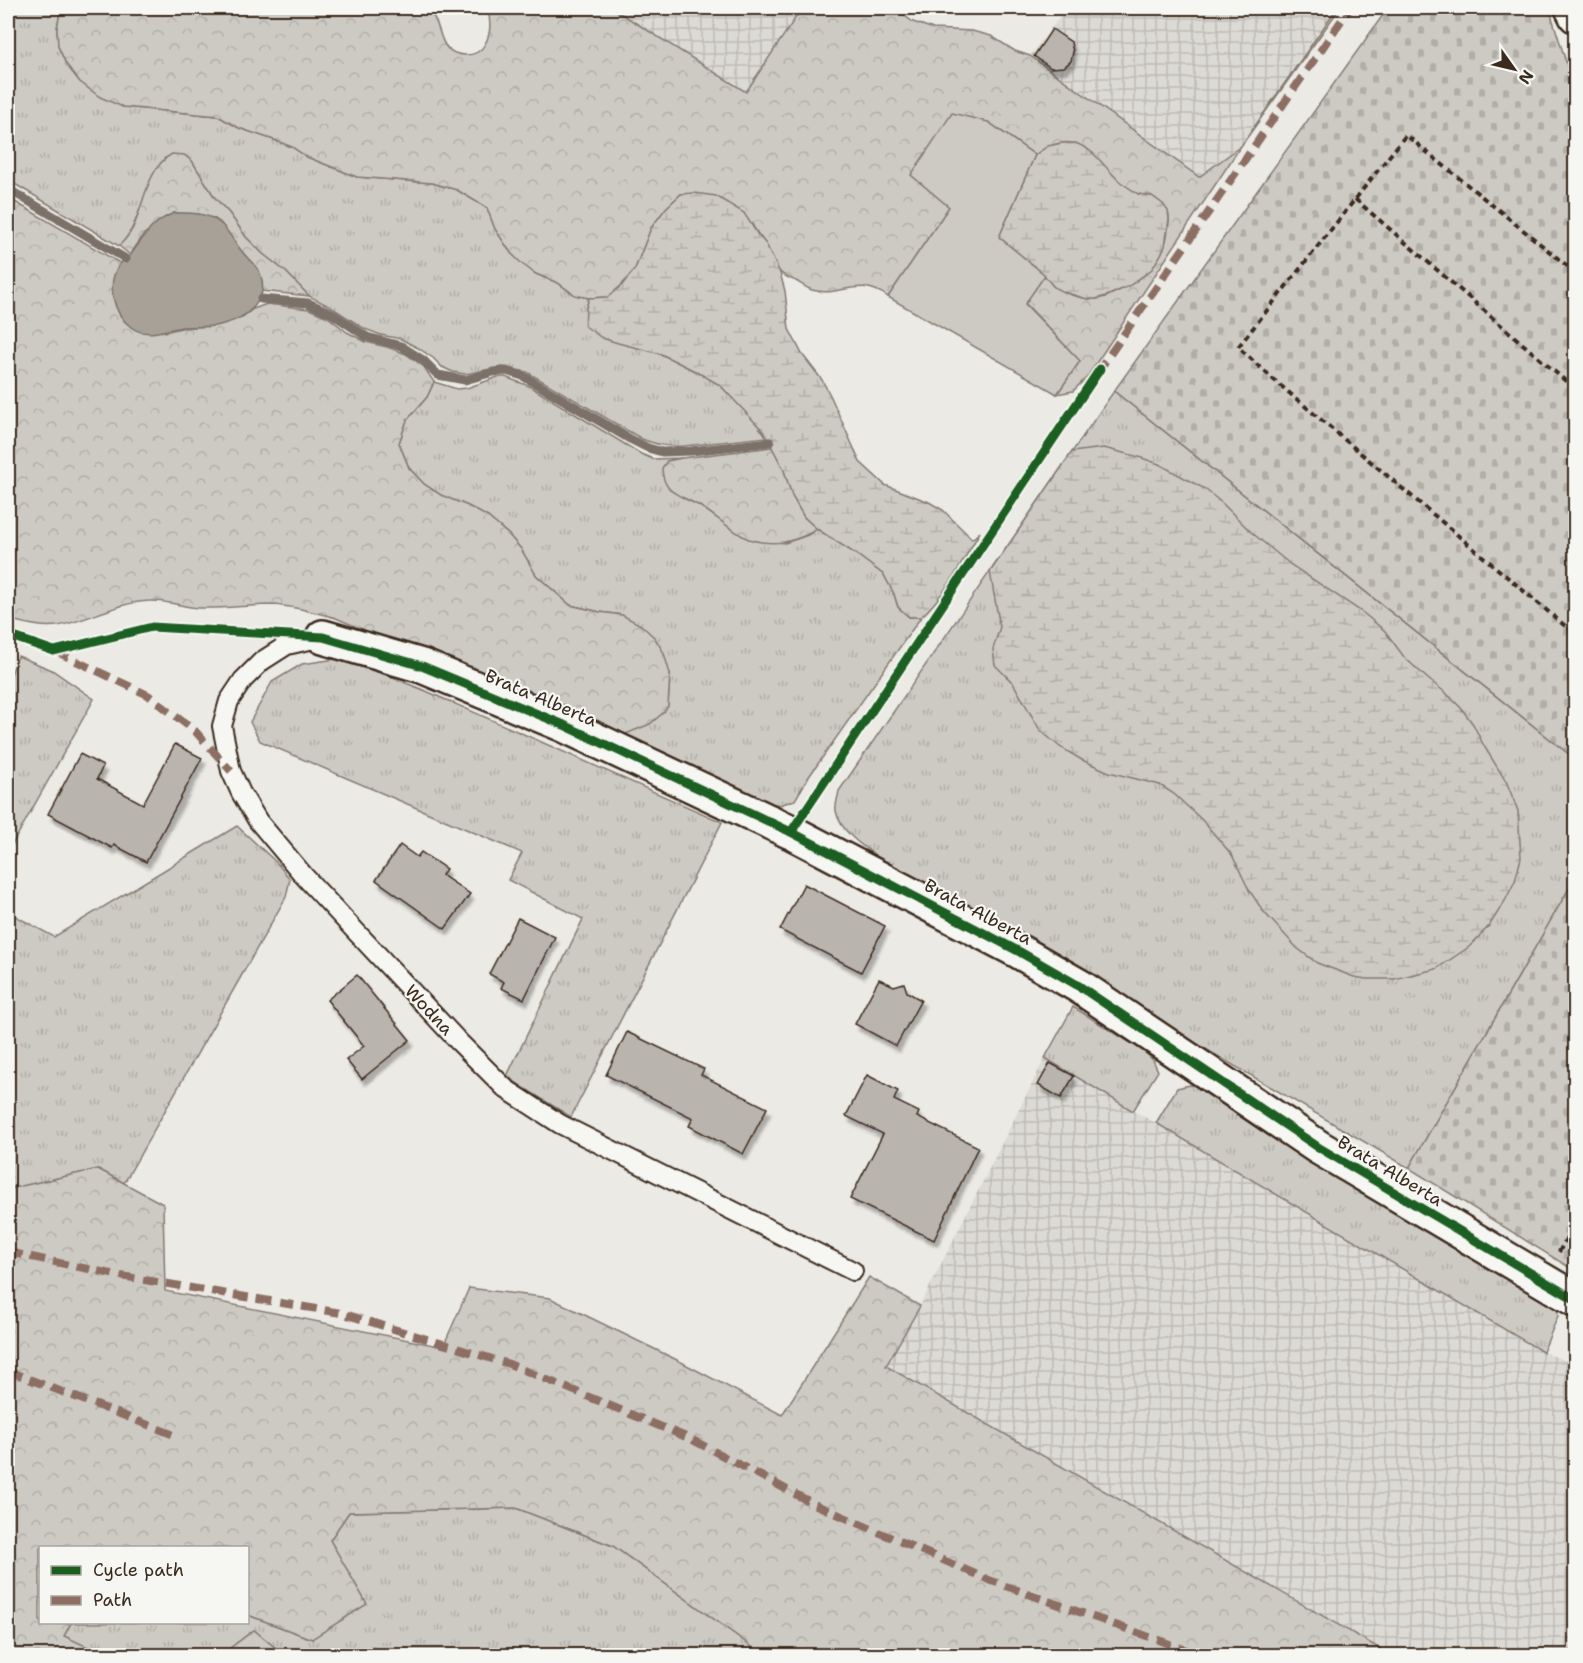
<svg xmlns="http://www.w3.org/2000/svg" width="1583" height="1663" font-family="'Shantell Sans',sans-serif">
<defs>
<pattern id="industrial-grid" width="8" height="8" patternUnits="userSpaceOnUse" patternTransform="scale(1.5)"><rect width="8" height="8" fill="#dcdad4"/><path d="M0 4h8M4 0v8" fill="none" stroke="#bebbb6"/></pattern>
<pattern id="grass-tufts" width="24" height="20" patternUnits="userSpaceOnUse" patternTransform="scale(1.5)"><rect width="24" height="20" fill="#cdcac4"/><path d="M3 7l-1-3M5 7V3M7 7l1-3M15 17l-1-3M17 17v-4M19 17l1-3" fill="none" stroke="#b1aea8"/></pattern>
<pattern id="forest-crowns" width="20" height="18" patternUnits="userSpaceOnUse" patternTransform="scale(1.5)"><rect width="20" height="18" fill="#cdcac4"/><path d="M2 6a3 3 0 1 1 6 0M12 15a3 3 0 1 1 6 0" fill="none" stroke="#b1aea8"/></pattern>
<pattern id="wetland-marsh" width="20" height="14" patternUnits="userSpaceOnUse" patternTransform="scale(1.5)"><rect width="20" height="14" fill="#cdcac4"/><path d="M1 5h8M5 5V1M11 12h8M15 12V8" fill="none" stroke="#b1aea8"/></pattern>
<pattern id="cemetery-stones" width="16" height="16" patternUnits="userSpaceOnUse" patternTransform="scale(1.5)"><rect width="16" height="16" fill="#cdcac4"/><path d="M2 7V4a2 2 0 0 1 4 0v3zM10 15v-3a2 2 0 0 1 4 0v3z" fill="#b1aea8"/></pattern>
<filter id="shadow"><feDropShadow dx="3.5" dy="6" stdDeviation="1.5" flood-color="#0004"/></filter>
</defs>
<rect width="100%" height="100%" fill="#ebeae5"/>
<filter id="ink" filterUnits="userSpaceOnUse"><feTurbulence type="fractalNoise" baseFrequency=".0167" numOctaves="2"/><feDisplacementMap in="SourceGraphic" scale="12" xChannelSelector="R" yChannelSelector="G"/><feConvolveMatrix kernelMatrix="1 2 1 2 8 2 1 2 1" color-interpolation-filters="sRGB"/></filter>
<g filter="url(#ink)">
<g fill="url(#industrial-grid)">
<polygon points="612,8 802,8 747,92"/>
<polygon points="1067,8 1337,8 1241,146 1199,177 1030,56"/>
<polygon points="1045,1058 1133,1111 1156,1123 1543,1352 1567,1361 1575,1366 1575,1655 1391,1655 885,1365 920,1306"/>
</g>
<g fill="url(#grass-tufts)" stroke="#847a71" stroke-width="1.5">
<path d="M8 8H61L57 28 58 46 66 64 80 82 123 107 218 116 239 128 274 140 292 147 307 157 357 177 432 183 457 190 487 208 495 229 511 253 536 274 558 283 575 295 589 298 586 308 640 348 661 354 697 372 720 385 756 422 767 437 684 446C668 447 657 445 642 439L527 372 502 367 465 374 453 372 442 367 433 358 418 348 401 339 381 335 365 329 331 307 309 296 286 272 263 254 246 237 229 213 215 198 192 161 184 155 165 158C156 170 150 182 145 196 137 215 134 232 119 246L8 180Z"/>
<polygon points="1337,8 1340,8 1241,146"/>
<polygon points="498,377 505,377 529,386 641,454 653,459 682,458 667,461 683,498 698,505 749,539 785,543 808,535 817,529 856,554 884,575 894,594 898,607 909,617 921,617 808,778 795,800 780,805 761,802 621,736 668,706 670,674 622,615 600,612 570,605 536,575 521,549 508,534 488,517 468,506 441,496 424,484 409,468 399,443 407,420 427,397 434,382 457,389 467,388"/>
<path d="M1114 391 1575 759V878L1409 1168 878 857C862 846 840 831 836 811 835 805 838 797 839 791Z"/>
<polygon points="18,656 52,670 94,699 8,852 8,682"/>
<polygon points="343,658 426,691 722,822 571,1117 524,1088 507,1076 583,919 508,880 522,853 260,741 250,722 272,682 302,664"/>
<polygon points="237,826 276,862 290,879 286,897 124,1183 98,1169 8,1189 8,912 54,937"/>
<polygon points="1073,1007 1142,1050 1153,1060 1158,1071 1133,1111 1045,1058"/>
<polygon points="1190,1085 1205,1087 1545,1296 1557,1308 1558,1316 1543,1352 1156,1123 1177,1088"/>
<polygon points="516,1508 613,1546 751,1646 757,1655 388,1656 372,1647 366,1655 284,1655 254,1630 221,1655 105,1656 64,1636 71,1623 248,1622 248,1615 312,1639 330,1540 349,1512"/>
</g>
<g fill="url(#forest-crowns)" stroke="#847a71" stroke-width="1.5">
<path d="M61 8H424C428 11 432 14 434 18 439 26 440 37 445 45 454 58 477 59 485 44 491 33 491 20 487 8H612L746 92 802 8H894L913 22 925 26 933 29 972 31 991 36 1015 51 1030 56 1199 177 1241 146 1087 377 1073 391 1057 394 1080 361 1025 303 1045 275C1047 278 1050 283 1053 286 1061 293 1085 300 1096 299 1104 299 1112 294 1118 291 1144 279 1165 260 1168 230 1169 225 1170 217 1168 212 1166 208 1156 198 1151 196 1147 195 1142 196 1138 194 1126 189 1114 177 1106 168 1084 142 1065 133 1035 155L988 122 949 207 888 297C858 275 840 298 812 290 807 288 801 284 796 281 791 279 783 276 780 272 774 266 771 255 767 247 763 239 756 233 752 224L681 194 666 208 651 228 635 269 622 285 608 297 589 298 575 295 558 283 536 274 522 264 511 253 495 229 487 208 457 190 432 183 357 177 307 157 292 147 274 140 239 128 218 116 123 107 100 97 80 82 66 64 58 46 57 28Z"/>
<path d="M172 154 184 155 192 161 215 198 229 213 246 237 263 254 286 272 309 296 261 291 262 282 258 270 242 252 222 225 215 219 198 214 174 213 144 234 130 255 119 246C126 239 132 232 135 223 144 201 149 166 172 154Z"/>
<path d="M10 199 120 263 116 272 165 332 181 328 219 325 241 318 253 309 267 304 309 309 328 317 347 332 366 342 387 347 406 354 424 367 434 382 427 397 407 420 399 443 409 468 424 484 441 495 468 506 488 517 508 534 521 549 536 575 570 605 600 612 622 615 641 625 655 638 664 653 670 674 668 706 664 712 650 724 621 736 581 723 336 618C316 613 295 606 273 605 249 605 224 609 200 608 183 607 166 600 150 601 116 602 89 621 57 626 40 628 24 623 8 619V200Z"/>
<path d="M772 447 784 470 792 496 804 517 817 529C797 542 772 547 749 539 733 533 714 514 698 505 679 494 663 494 662 468L667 461 682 458Z"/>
<polygon points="98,1169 163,1204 165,1291 443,1347 469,1288 550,1298 681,1362 782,1415 869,1277 920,1306 886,1366 1391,1655 757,1655 751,1646 613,1546 516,1508 349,1512 330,1540 367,1604 312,1639 248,1615 248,1548 40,1548 40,1622 71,1623 64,1636 105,1655 8,1655 8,1189"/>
</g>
<g fill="url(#wetland-marsh)" stroke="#847a71" stroke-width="1.5">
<polygon points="1062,143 1076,143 1086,148 1094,154 1119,181 1138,194 1152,196 1163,204 1168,211 1169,219 1165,246 1160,256 1152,269 1129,286 1109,295 1096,299 1087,299 1064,292 1054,287 1044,275 999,237 1035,155 1048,146"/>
<path d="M694 193 716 196 744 213 758 235 766 244 780 273 785 291 789 329 802 354 822 380 831 397 860 462 885 485 929 502 943 510 972 539 980 532C962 562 947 593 921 617H909L898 607 894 594 884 575 856 554 817 529 804 517 792 496 784 470 764 432 720 385 697 372 661 354 618 343 602 338 585 326 586 308 589 298 608 297 622 285 635 269 651 228 666 208 681 194Z"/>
<polygon points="1104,448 1139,457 1159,464 1205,489 1223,504 1251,532 1291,565 1362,612 1385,631 1404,657 1428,679 1446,693 1461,708 1473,724 1484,746 1507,783 1518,811 1521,858 1515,881 1505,901 1489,926 1469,947 1436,969 1394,979 1366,979 1354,977 1317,963 1297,948 1263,911 1249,890 1232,855 1202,820 1174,794 1160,785 1109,772 1082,760 1060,747 1040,730 1013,683 995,665 993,649 1000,627 990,572 1072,452"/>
</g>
<g fill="url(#cemetery-stones)" stroke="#847a71" stroke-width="1.5">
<polygon points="1388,8 1549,8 1567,65 1575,84 1575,759 1114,391"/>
<polygon points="1575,878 1575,1271 1409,1168"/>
</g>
<g fill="#cdcac4" stroke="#847a71" stroke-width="1.5">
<polygon points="952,113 988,122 1035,155 999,237 1045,275 1025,304 1080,361 1057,394 888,297 949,207 911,175"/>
<polygon points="254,1630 284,1655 221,1655"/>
</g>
<path fill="#a8a198" stroke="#7c7167" stroke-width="1.5" d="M174 213C190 213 210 212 222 225 230 233 236 245 244 254 248 259 256 265 259 271 272 300 246 319 220 325 208 328 195 326 183 327 166 329 146 339 131 327 113 314 106 284 119 265 123 260 129 258 132 253 146 234 152 222 174 213Z"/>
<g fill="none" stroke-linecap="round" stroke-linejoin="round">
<g stroke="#7c7167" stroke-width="9">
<polyline points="8,189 126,259"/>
<polyline points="261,299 308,303 331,313 367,337 401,346 423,360 438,375 465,380 493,372 506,371 523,376 630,439 648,448 662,452 691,451 770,442"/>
</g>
</g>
<g fill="#bab4ae" stroke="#3b2a1e" stroke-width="1.5" filter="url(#shadow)">
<polygon points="1052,29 1071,42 1073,52 1071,61 1064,67 1051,68 1034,56"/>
<polygon points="175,744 202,758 146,862 114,845 112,848 48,814 80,754 103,766 97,779 143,804"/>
<polygon points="400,845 417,857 421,852 446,869 442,875 470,894 445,929 376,880"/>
<polygon points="804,884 885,926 861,972 780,930"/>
<polygon points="518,918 555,937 524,999 501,988 504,982 489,974"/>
<polygon points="357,975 410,1040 362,1079 346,1060 364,1046 327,1000"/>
<polygon points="879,979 894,986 904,983 907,992 921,1000 896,1046 855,1024"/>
<polygon points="627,1032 704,1069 701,1075 767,1108 743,1154 689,1126 693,1118 606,1075"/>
<polygon points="1050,1063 1074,1076 1061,1098 1038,1085"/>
<polygon points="867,1075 898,1091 894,1100 919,1112 917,1117 978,1147 934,1240 850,1199 883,1134 846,1116"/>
</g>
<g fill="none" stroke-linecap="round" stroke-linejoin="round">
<defs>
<polyline id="service" points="323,637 287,645 262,661 243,680 229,701 222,726 231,771 241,793 258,821 305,877 459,1042 506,1089 560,1124 853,1271"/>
<g id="minor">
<polyline points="1572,8 1576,16"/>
<polyline points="323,637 422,666 564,725 791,832 1020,952 1079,986 1318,1147 1576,1300"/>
</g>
</defs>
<use href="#service" stroke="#3b2a1e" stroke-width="22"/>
<use href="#minor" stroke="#3b2a1e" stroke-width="38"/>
<g stroke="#3b2a1e" stroke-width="4" stroke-dasharray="6 4.5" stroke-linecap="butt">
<polyline points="1355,199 1576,390"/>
<polyline points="1576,273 1406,135 1238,347 1274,380 1564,625 1576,633"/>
<polyline points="1559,1252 1576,1221"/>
</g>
<use href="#service" stroke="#f6f6f2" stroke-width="18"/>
<use href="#minor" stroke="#f6f6f2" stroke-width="33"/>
<g stroke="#8d6e63" stroke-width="8" stroke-dasharray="15 8" stroke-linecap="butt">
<polyline points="1097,373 1350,8"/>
<polyline points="55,651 148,695 195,731 231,771"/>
<polyline points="8,1252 121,1276 341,1313 509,1364 691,1439 814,1504 989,1580 1203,1656"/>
<polyline points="8,1371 177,1436"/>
</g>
<defs>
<g id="cycleway">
<polyline points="8,635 54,651 152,627 323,637 422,666 564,725 791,832 1020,952 1079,986 1318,1147 1576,1300"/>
<polyline points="791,832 1100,369"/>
</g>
</defs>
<use href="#cycleway" stroke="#f6f6f2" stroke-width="13"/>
<use href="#cycleway" stroke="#1b5e20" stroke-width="9"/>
</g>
</g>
<g text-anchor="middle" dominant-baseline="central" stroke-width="4.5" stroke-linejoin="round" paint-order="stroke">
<g font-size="18" fill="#3b2a1e" stroke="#f6f6f2">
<text transform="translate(541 698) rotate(23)">Brata Alberta</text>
<text transform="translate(978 912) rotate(28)">Brata Alberta</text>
<text transform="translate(429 1010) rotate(47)">Wodna</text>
<text transform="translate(1390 1171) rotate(31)">Brata Alberta</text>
</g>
</g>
<rect width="1583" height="1663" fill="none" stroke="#f6f6f2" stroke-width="30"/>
<rect x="15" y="15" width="1553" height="1633" fill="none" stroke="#3b2a1e" stroke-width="2" filter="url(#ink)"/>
<rect x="39" y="1546" width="210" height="78" fill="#f6f6f2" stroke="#aba49d" stroke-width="1.5"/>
<rect x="51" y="1566" width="30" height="9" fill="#1b5e20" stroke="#aba49d" stroke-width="1.5"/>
<text x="93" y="1576" font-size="18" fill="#3b2a1e">Cycle path</text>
<rect x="51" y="1596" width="30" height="9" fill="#8d6e63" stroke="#aba49d" stroke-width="1.5"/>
<text x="93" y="1606" font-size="18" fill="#3b2a1e">Path</text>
<g transform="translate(1514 69) rotate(124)" stroke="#f6f6f2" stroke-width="4.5" paint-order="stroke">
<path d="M0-4.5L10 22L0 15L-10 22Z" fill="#3b2a1e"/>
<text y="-9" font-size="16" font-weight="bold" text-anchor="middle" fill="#3b2a1e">N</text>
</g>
</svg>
